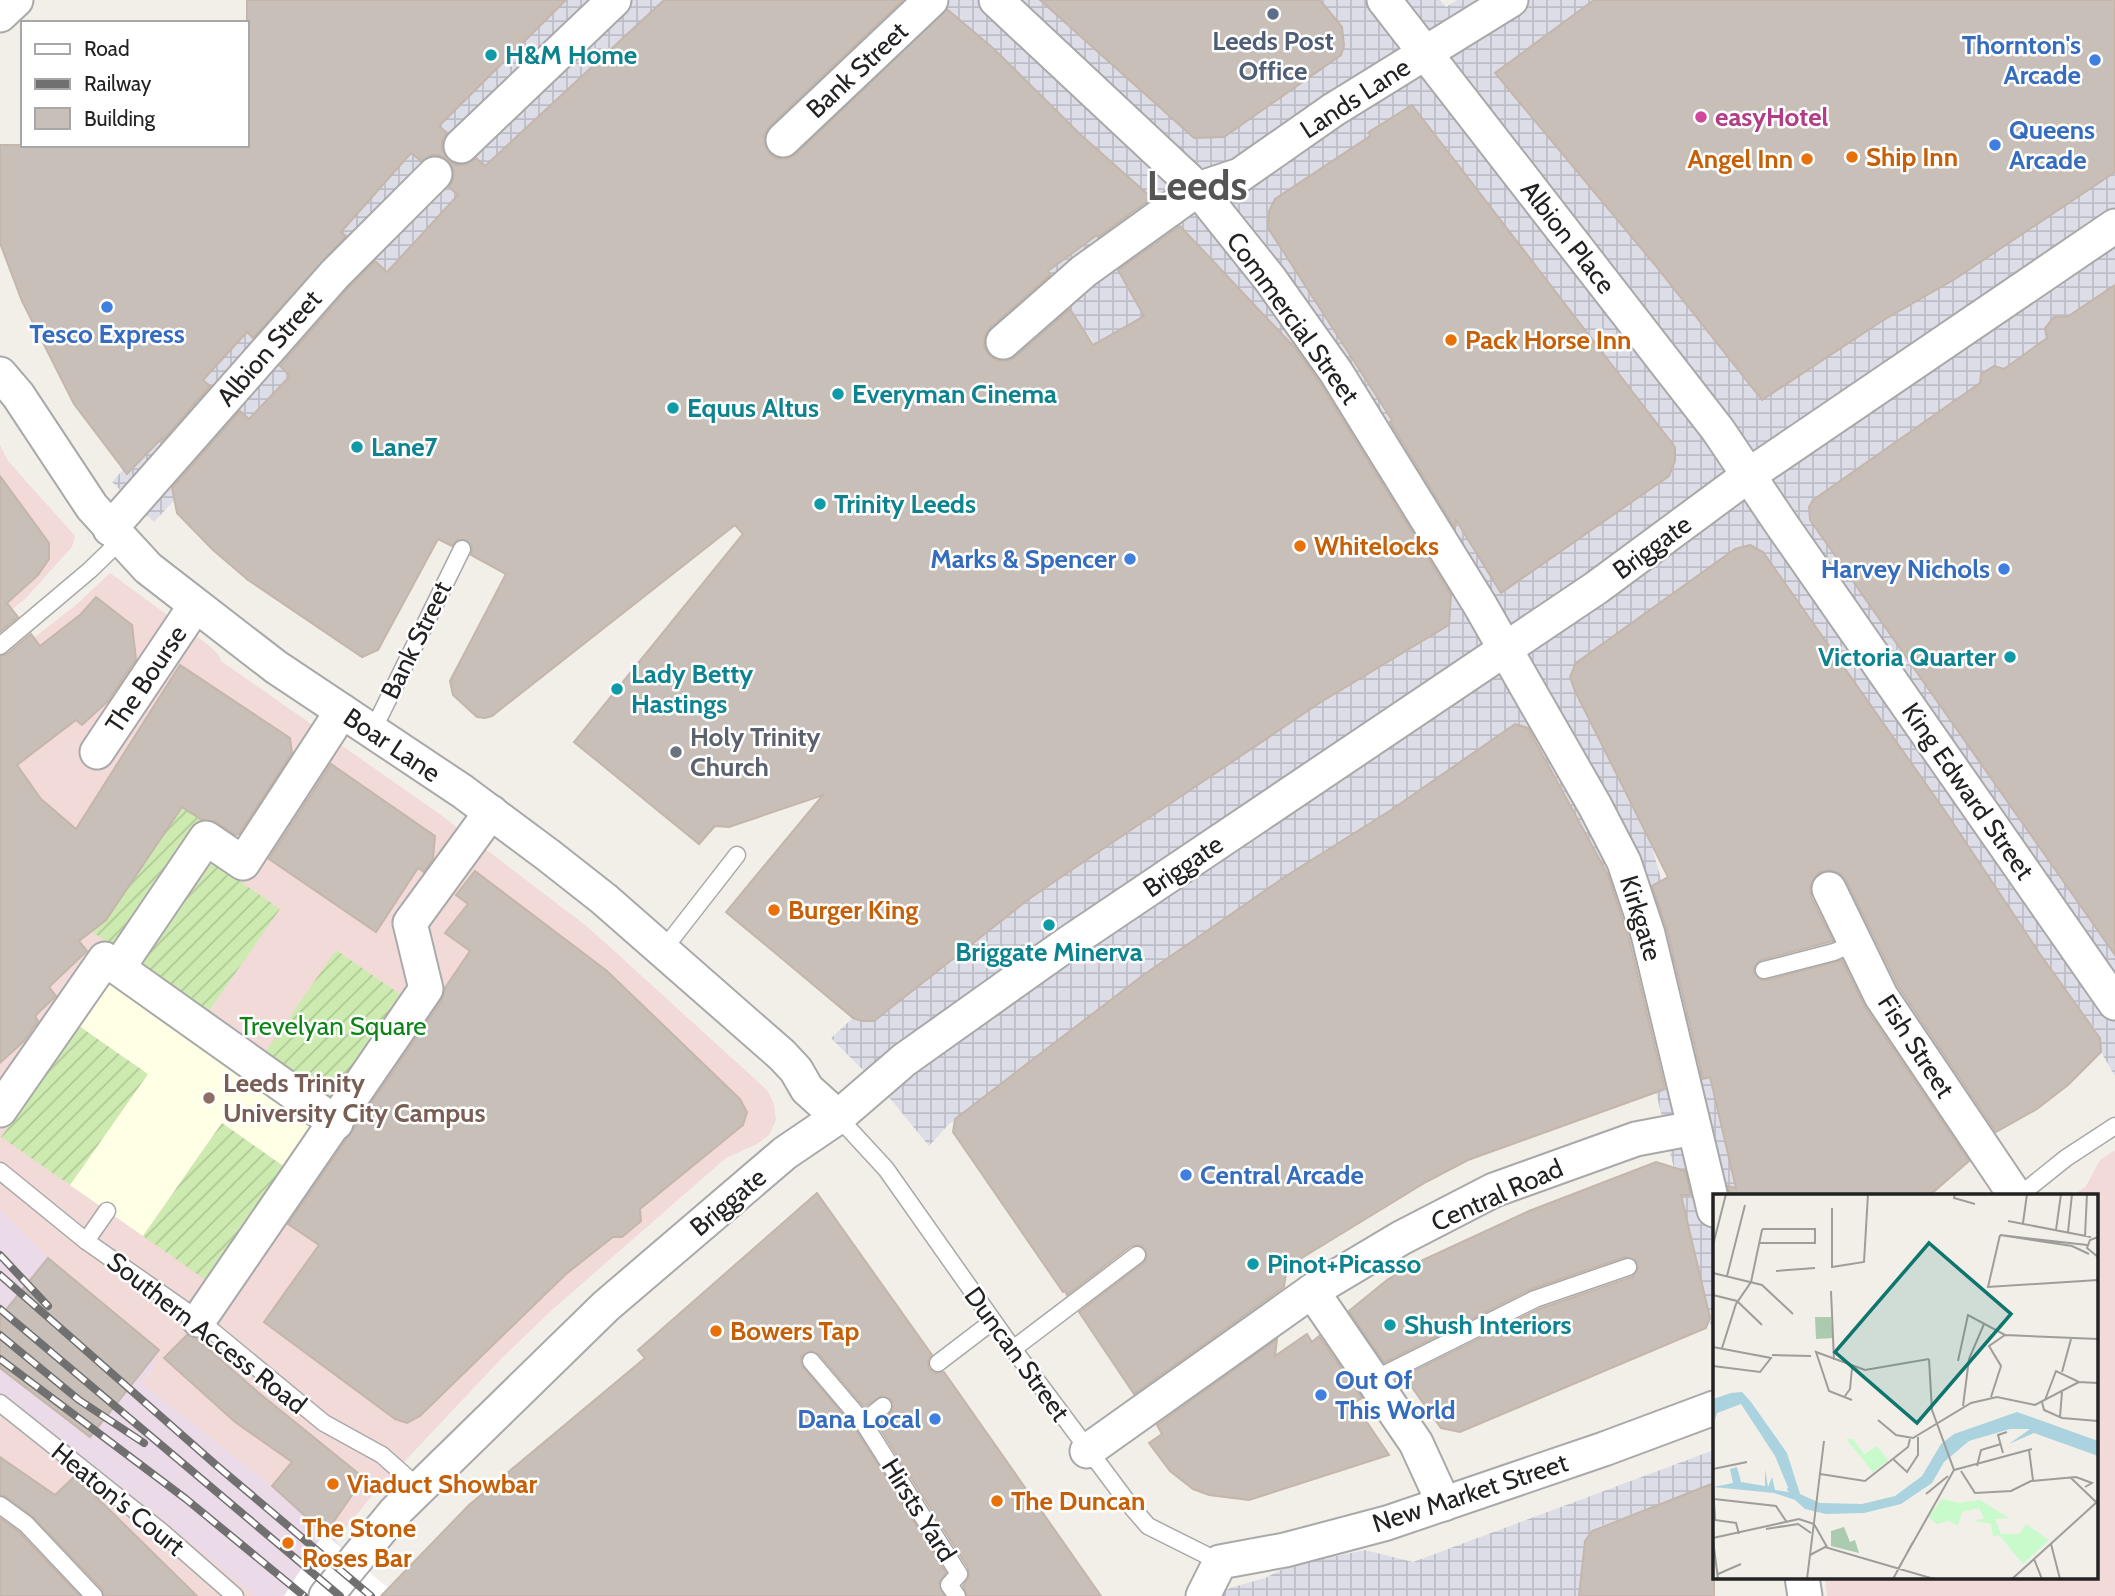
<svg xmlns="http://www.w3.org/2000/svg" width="2115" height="1596" font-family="Cabin,sans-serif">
<defs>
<pattern id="garden-furrows" width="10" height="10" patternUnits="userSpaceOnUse" patternTransform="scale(1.75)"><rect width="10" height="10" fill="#cdebb0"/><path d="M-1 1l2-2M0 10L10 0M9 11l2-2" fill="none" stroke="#b0c997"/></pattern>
<pattern id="plaza-grid" width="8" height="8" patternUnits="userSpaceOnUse" patternTransform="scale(1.75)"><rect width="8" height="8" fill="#dddde8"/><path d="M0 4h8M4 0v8" fill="none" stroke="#bdbdc7"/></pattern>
</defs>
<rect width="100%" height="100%" fill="#f2efe9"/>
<g fill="#f2dad9">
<polygon points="0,445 8,461 75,536 72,547 25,599 0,619"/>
<polygon points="110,573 207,644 219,655 221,661 441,815 589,928 767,1090 774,1104 776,1120 769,1135 757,1144 726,1158 553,1309 502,1358 370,1498 291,1596 0,1596 0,664 76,605"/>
<polygon points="2115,1150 2115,1596 1827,1596 1825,1577 2096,1577 2096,1195 2074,1195 2086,1186 2100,1160"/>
</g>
<polygon fill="#ebdbe8" points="0,1209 48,1258 159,1350 153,1368 141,1383 272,1486 398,1596 255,1596 171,1526 0,1392"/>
<polygon fill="#ffffe5" points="114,976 319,1121 286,1168 222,1123 143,1236 70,1185 147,1075 79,1026"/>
<g fill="url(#garden-furrows)">
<polygon points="182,807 202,820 116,948 91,931"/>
<polygon points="212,862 280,909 206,1015 139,969"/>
<polygon points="336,950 404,997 330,1103 262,1057"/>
<polygon points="79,1026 148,1074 70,1185 1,1137"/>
<polygon points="222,1123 286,1168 207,1281 143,1236"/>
</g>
<g fill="url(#plaza-grid)" fill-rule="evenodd">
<polygon points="566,0 664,0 472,180 154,522 112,482 224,357 303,275 421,142"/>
<path d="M908 0H1040L1194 138 1224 137 1340 55 1342 27 1320 0H1440L1446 7 1457 0H1594L1496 73 1655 265 1762 400 1880 322 1956 278 2115 172V285L2067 317H2054L2047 338 2004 369 1994 366 1981 374 1980 383 1813 499 1809 507 2003 796 2021 794 2033 812 2024 826 2115 955V1076L2101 1052 2100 1036 2040 954 1946 813 1735 549 1576 663 1571 673 1575 692 1650 840 1676 932 1738 1195H1714V1339L1656 1092 1670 1088 1631 934 1610 879 1530 729 1515 724 1391 810 1286 876 1142 976 948 1125 929 1146 884 1091 831 1038 853 1018 862 1021H874L1034 896 1288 721 1445 628 1449 625 1450 612 1304 379 1254 305 1182 228 1168 233 1118 270 1145 317 1095 344 1075 317 1015 355 985 323 1006 310 1056 265 1149 196 1082 136 994 49 950 11 937 18 875 73 796 154 783 140 771 125ZM1412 105 1675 447V461L1669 476 1505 589 1498 588 1427 476 1369 377 1268 229 1269 211 1275 199 1379 154 1369 132Z"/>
<polygon points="1714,1450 1714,1483 1596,1528 1587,1536 1579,1596 1216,1596 1230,1588 1265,1578 1289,1566 1365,1550 1413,1562"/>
</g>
<polygon fill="#fff" points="324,1533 398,1596 284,1596"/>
<g fill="#c7bfb8" stroke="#c4b6ab" stroke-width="2">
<polygon points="247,0 566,0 439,126 447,133 442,141 442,150 448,160 439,155 431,155 421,161 411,153 341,232 346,236 253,338 247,332 203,380 210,386 163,440 162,438 127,474 74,404 22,301 0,243 0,145 247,145"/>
<polygon points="664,0 903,0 769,127 764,135 765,145 770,154 778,159 788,158 796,154 947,9 994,49 1082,136 1152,198 1098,237 1097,235 1048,271 1050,275 990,328 985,336 984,346 988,354 997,360 1007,361 1015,357 1070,309 1093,345 1144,316 1118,270 1180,226 1295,348 1320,383 1451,595 1449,625 1321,702 1073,869 1029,899 874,1021 862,1021 853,1018 726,912 823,795 729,827 715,826 699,844 574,742 743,534 735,525 492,716 485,718 477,717 453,695 450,681 506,574 471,555 472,548 467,540 457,540 452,546 438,539 378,650 362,657 248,580 213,550 177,513 172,488 240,411 249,419 290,376 280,366 349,287 375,261 387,272 458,195 449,187 453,180 454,170 448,160 456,165 465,165 476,158 485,166"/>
<polygon points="1040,0 1320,0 1342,27 1344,46 1341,55 1224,137 1194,138"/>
<polygon points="1594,0 2115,0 2115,172 1955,279 1882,321 1762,400 1655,265 1495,73"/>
<polygon points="1412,105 1675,447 1675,461 1669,476 1501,593 1456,520 1455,528 1390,422 1392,420 1268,228 1269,211 1275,199 1370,136 1369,132"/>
<polygon points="2115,285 2115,955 1810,520 1809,507 1813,500 1980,383 1981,374 1994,366 2004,369 2047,338 2045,328 2054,317 2067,317"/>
<polygon points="0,476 49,543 49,559 38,575 7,603 18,617 0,632"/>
<polygon points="1750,545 1763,552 1945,811 2040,954 2100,1038 2101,1052 2068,1085 2037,1109 1996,1132 1898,986 1846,880 1839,873 1830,870 1820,872 1814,878 1810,887 1811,897 1833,941 1761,960 1754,967 1754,973 1761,980 1767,980 1842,960 1865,1007 1969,1161 1930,1195 1730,1195 1728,1186 1736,1188 1710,1077 1703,1079 1667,929 1652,886 1668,877 1575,691 1570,677 1576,663 1735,549"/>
<polygon points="96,597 132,625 136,659 108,701 82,725 76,720 17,765 41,799 76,829 180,665 290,738 292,753 239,834 235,835 216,822 202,820 182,807 106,920 79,941 87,951 49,987 56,996 35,1016 38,1021 24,1041 0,1063 0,656 7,654 31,634 40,646 81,614"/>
<polygon points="1515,724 1528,728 1608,875 1629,939 1665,1089 1468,1160 1426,1182 1287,1267 1284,1287 1134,1394 1079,1312 1143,1263 1147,1258 1146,1249 1140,1245 1131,1246 1067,1295 1065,1291 1063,1292 953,1132 955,1119 1142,976 1286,876 1391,810"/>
<polygon points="331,764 435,836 433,859 424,872 418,868 376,932 269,859"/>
<polygon points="475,871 607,971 740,1099 747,1112 743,1125 640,1209 641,1221 622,1237 613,1237 566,1274 420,1416 407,1423 395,1419 264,1322 319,1245 288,1224 442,1000 445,988 470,951 445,933 468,904 456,895"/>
<polygon points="1656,1162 1685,1171 1691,1195 1681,1195 1710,1318 1706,1328 1460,1432 1441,1428 1404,1376 1539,1309 1632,1277 1638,1268 1635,1260 1625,1257 1532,1289 1384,1363 1349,1311 1387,1280 1408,1267 1529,1211"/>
<polygon points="817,1193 932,1355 928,1360 929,1369 935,1373 944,1372 1101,1596 967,1596 963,1586 969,1576 968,1568 877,1424 892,1410 892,1400 881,1396 864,1407 819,1354 810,1351 801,1357 803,1367 855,1428 946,1573 939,1583 944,1596 381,1596 469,1505 645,1358 638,1350"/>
<polygon points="48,1258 159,1350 90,1437 0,1368 0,1317"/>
<polygon points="1307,1334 1312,1342 1319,1336 1362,1398 1354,1403 1389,1455 1249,1500 1209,1495 1193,1489 1170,1471 1149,1443 1162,1434 1157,1425 1277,1339 1275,1356"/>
<polygon points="187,1335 197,1339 259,1393 364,1478 325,1534 272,1486 292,1462 235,1422 164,1358"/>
<polygon points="0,1457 55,1495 75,1476 197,1596 104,1596 102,1589 33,1517 6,1497 0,1495"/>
<polygon points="1714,1483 1714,1596 1579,1596 1585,1541 1592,1531"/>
<polygon points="0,1518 19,1532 80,1596 0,1596"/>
</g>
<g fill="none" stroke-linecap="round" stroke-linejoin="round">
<defs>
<g id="lane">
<polyline points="0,646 90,570 121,540"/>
<polyline points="372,732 462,549"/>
<polyline points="663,950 737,855"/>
<polyline points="1764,970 1834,952 1855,943"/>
<polyline points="838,1117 886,1169 1013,1349 1129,1504 1148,1526 1220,1562"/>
<polyline points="0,1171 86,1241 199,1320 324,1423 382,1455 419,1488"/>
<polyline points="2020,1195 2066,1158 2115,1126"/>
<polyline points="86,1241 107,1211"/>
<polyline points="1013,1349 1137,1255"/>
<polyline points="811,1361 863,1422 959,1574 949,1585 957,1596"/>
<polyline points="938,1363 993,1321"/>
<polyline points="1373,1380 1535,1299 1628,1267"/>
<polyline points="0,1403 162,1532 235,1596"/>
<polyline points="863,1422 883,1406"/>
<polyline points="0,1505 26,1524 94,1596"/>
</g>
<g id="street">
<polyline points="996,0 1198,189 1270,279 1336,372 1480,605 1595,806 1624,862 1648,934 1714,1210"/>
<polyline points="1384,0 1718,430 1782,525 2115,1003"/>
<polyline points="0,15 16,0"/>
<polyline points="783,140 931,0"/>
<polyline points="461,146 614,0"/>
<polyline points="1003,342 1084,271 1198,189 1240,175 1333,110 1511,0"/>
<polyline points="0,374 18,395 92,507 148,568 276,667 462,791 548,855 604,899 782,1055 796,1070 807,1089 838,1117"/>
<polyline points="110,529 335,274 435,174"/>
<polyline points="97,752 195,606"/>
<polyline points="1829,889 1881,996 2015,1195"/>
<polyline points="118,968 336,1123"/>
<polyline points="0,1110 105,959 118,968 206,838 243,863 342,711"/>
<polyline points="1312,1291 1416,1443 1444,1504"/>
<polyline points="199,1320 426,989 410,923 491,812"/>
<polyline points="1087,1451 1312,1291 1401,1238 1494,1190 1636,1139 1694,1128"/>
<polyline points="1802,1577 1805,1596"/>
<polyline points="326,1596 395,1512 606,1306 785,1153 838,1117 904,1060 1067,944 1596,588 1749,475 2115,226"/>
<polyline points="1203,1596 1220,1562 1285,1550 1387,1523 1604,1449 1714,1408"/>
</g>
</defs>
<use href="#lane" stroke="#a9a9a9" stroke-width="19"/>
<use href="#street" stroke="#a9a9a9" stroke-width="37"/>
<use href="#lane" stroke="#fff" stroke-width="16"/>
<use href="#street" stroke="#fff" stroke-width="33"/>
<defs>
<g id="rail">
<polyline points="0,1255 48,1306"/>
<polyline points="0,1275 216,1465 371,1596"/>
<polyline points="0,1309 340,1596"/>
<polyline points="0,1335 79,1400 144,1443"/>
<polyline points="0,1359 186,1499 304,1596"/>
</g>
</defs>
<use href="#rail" stroke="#707070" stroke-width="8"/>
<use href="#rail" stroke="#fff" stroke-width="5" stroke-dasharray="16" stroke-linecap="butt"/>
</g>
<circle fill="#5c6f8a" stroke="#fff" stroke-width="2.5" cx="1273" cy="14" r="7"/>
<g fill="#0f9aa8" stroke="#fff" stroke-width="2.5">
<circle cx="491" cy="55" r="7"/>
<circle cx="838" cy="394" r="7"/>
<circle cx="673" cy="408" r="7"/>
<circle cx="357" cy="447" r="7"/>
<circle cx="820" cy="504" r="7"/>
<circle cx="2010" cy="657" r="7"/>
<circle cx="617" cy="689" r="7"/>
<circle cx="1049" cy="925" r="7"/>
<circle cx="1253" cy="1264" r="7"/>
<circle cx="1390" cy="1325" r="7"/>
</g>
<g fill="#3f7fe0" stroke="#fff" stroke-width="2.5">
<circle cx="2095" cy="60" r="7"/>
<circle cx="1995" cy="145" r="7"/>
<circle cx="107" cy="307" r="7"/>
<circle cx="1130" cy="559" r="7"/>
<circle cx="2004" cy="569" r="7"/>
<circle cx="1186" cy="1175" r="7"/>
<circle cx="1321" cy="1395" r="7"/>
<circle cx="935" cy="1419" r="7"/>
</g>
<circle fill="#d1479c" stroke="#fff" stroke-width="2.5" cx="1701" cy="117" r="7"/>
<g fill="#e8710a" stroke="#fff" stroke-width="2.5">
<circle cx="1852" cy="157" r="7"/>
<circle cx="1807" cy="159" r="7"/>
<circle cx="1451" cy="340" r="7"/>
<circle cx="1300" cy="546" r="7"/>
<circle cx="774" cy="910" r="7"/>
<circle cx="716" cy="1331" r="7"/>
<circle cx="333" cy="1484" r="7"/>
<circle cx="997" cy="1501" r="7"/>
<circle cx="288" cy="1543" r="7"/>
</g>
<circle fill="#6b7280" stroke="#fff" stroke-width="2.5" cx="676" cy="752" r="7"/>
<circle fill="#8d6e63" stroke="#fff" stroke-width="2.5" cx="209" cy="1098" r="7"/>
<g text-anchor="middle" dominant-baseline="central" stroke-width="5" stroke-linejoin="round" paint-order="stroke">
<g font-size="26" font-weight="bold" fill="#4e5e75" stroke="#fff">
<text x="1273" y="41">Leeds Post<tspan x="1273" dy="30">Office</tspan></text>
</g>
<g font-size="26" font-weight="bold" fill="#366cbe" stroke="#fff" text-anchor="end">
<text x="2081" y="45">Thornton's<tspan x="2081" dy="30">Arcade</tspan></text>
<text x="2009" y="130" text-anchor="start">Queens<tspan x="2009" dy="30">Arcade</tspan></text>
<text x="107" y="334" text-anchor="middle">Tesco Express</text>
<text x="1116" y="559">Marks &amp; Spencer</text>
<text x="1990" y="569">Harvey Nichols</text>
<text x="1200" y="1175" text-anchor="start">Central Arcade</text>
<text x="1335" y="1380" text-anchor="start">Out Of<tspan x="1335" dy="30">This World</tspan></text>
<text x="921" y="1419">Dana Local</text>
</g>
<g font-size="26" font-weight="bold" fill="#0d838f" stroke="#fff" text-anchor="start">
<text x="505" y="55">H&amp;M Home</text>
<text x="852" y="394">Everyman Cinema</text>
<text x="687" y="408">Equus Altus</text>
<text x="371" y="447">Lane7</text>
<text x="834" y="504">Trinity Leeds</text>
<text x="1996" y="657" text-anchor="end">Victoria Quarter</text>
<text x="631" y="674">Lady Betty<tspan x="631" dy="30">Hastings</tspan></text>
<text x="1049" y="952" text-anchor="middle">Briggate Minerva</text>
<text x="1267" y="1264">Pinot+Picasso</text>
<text x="1404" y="1325">Shush Interiors</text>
</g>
<g font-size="26" fill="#222" stroke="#fff">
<text transform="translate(857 70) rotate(-43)">Bank Street</text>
<text transform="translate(1355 98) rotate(-33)">Lands Lane</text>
<text transform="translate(1568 237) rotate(52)">Albion Place</text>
<text transform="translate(1293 318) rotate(54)">Commercial Street</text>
<text transform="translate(269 348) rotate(-49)">Albion Street</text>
<text transform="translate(1652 547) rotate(-36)">Briggate</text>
<text transform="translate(416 640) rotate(-64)">Bank Street</text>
<text transform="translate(146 679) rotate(-56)">The Bourse</text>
<text transform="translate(392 745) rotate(34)">Boar Lane</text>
<text transform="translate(1968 791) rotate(55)">King Edward Street</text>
<text transform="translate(1183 866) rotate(-34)">Briggate</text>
<text transform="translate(1641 918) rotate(73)">Kirkgate</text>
<text transform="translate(1916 1046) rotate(57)">Fish Street</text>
<text transform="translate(1497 1195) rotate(-24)">Central Road</text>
<text transform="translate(728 1202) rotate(-40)">Briggate</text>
<text transform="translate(207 1333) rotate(38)">Southern Access Road</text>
<text transform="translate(1017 1354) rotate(54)">Duncan Street</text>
<text transform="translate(1470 1493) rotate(-18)">New Market Street</text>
<text transform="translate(118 1499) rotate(39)">Heaton's Court</text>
<text transform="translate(919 1510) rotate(58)">Hirsts Yard</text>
</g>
<g font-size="26" font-weight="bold" fill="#b23c85" stroke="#fff" text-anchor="start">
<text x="1715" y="117">easyHotel</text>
</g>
<g font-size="26" font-weight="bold" fill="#c56008" stroke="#fff" text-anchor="start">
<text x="1866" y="157">Ship Inn</text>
<text x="1793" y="159" text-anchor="end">Angel Inn</text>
<text x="1465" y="340">Pack Horse Inn</text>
<text x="1314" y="546">Whitelocks</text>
<text x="788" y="910">Burger King</text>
<text x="730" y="1331">Bowers Tap</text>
<text x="347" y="1484">Viaduct Showbar</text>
<text x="1011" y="1501">The Duncan</text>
<text x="302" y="1528">The Stone<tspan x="302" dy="30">Roses Bar</tspan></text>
</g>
<g font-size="26" font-weight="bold" fill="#5b616d" stroke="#fff" text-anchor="start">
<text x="690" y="737">Holy Trinity<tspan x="690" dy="30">Church</tspan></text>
</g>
<g font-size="26" fill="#0c8416" stroke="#fff">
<text x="333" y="1026">Trevelyan Square</text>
</g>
<g font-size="26" font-weight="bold" fill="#785e54" stroke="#fff" text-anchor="start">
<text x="223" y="1083">Leeds Trinity<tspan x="223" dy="30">University City Campus</tspan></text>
</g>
<g font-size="40" font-weight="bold" fill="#555" stroke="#fff">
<text x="1197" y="185">Leeds</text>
</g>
</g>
<g transform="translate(1713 1194)">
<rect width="385" height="385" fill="#f2efe9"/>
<path d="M102 123H118L120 144 103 145ZM131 333 137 348 142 346 146 359 118 352V337Z" fill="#aacbaf"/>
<path d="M133 245H140L151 260 164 252 175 266 160 278ZM229 305 246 309 267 306 296 324 282 325 288 340H306L313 330 336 346 310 370 286 341 280 343 278 330 261 327 271 324 266 314 249 318 245 331 235 327 224 330 215 323Z" fill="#c8facc"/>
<path d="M18 199 29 198 38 208 74 259 87 300 107 309 149 310 182 302 209 282 228 250 241 240 304 218 385 247V262L321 239 296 250 317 235H297L256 247 231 268 219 289 188 310 151 319 113 320 92 315 82 306 61 299 0 293 20 289 17 275 24 273 28 288 52 292V275L55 293 59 283 62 296 77 298 62 262 28 210 4 219 2 226 0 205Z" fill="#aad3df"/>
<path fill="none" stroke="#aad3df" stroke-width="3.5" d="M75 294 88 308 114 315 179 309 212 288 247 245 305 226 385 257"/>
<path fill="none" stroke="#9f9d99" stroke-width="2" d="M242 0 241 4 262 10M119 14V73L151 68 155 0M295 27 378 43M310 29 314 0M343 36 348 0M355 38 359 0M287 41 275 93 385 86M287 41 359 52 376 60M287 41 374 51M372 42 374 0M385 43 377 46 374 54 385 63M0 51 13 0M63 77 102 74M0 79 49 91 80 120M14 82 32 11M118 97 121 166M0 101 24 107 49 131M0 153 58 164 47 178 0 172M9 154 23 110 38 88 49 36 50 35H102V49H47M59 161 98 162M245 167 255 121 292 141 385 145M349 178 358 145M132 202 137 195 139 174M278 203 288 172 276 152 292 141M139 206 116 197 103 158 152 176 216 165M332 206 343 177 366 188 385 189M329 208 331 216 349 224 385 227M250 212 256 165 271 130M347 223 349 198M165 226 183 241 200 244 258 209 284 203 322 211 366 188M316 256 320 286M290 259 285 241 294 238M180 265 194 278 205 261V243M264 272 268 256 288 250M0 275 34 268M241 276 319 255M248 277 262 299 298 297 318 287 363 283 379 289 372 293M107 280 152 287 195 253 197 245M358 284 383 308M0 291 2 326 23 329 26 340M213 300 235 282M1 305 63 312 73 327M53 335 85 330 98 339M0 344 86 325 101 330 114 353M0 346 5 385M338 350 347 385M97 361 111 247M321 365 329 385M184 377 241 276 219 216 216 165M5 380 28 370M94 385 97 361 112 353 221 385M180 385 200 348M299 385 385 307"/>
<path fill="#0f766e" fill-opacity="0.15" stroke="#0f766e" stroke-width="3.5" d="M216 49 298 120 204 229 122 158Z"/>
<rect width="385" height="385" fill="none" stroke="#222" stroke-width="3.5"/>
</g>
<rect x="21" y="21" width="228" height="126" fill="#ffffff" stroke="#a7a7a7" stroke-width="2"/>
<rect x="35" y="44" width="35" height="10" fill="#ffffff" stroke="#a7a7a7" stroke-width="2"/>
<text x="84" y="56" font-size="21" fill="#222222">Road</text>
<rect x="35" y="79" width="35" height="10" fill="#707070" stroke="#a7a7a7" stroke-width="2"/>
<text x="84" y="91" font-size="21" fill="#222222">Railway</text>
<rect x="35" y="108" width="35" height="21" fill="#c7bfb8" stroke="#a7a7a7" stroke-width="2"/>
<text x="84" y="126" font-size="21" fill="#222222">Building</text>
</svg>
